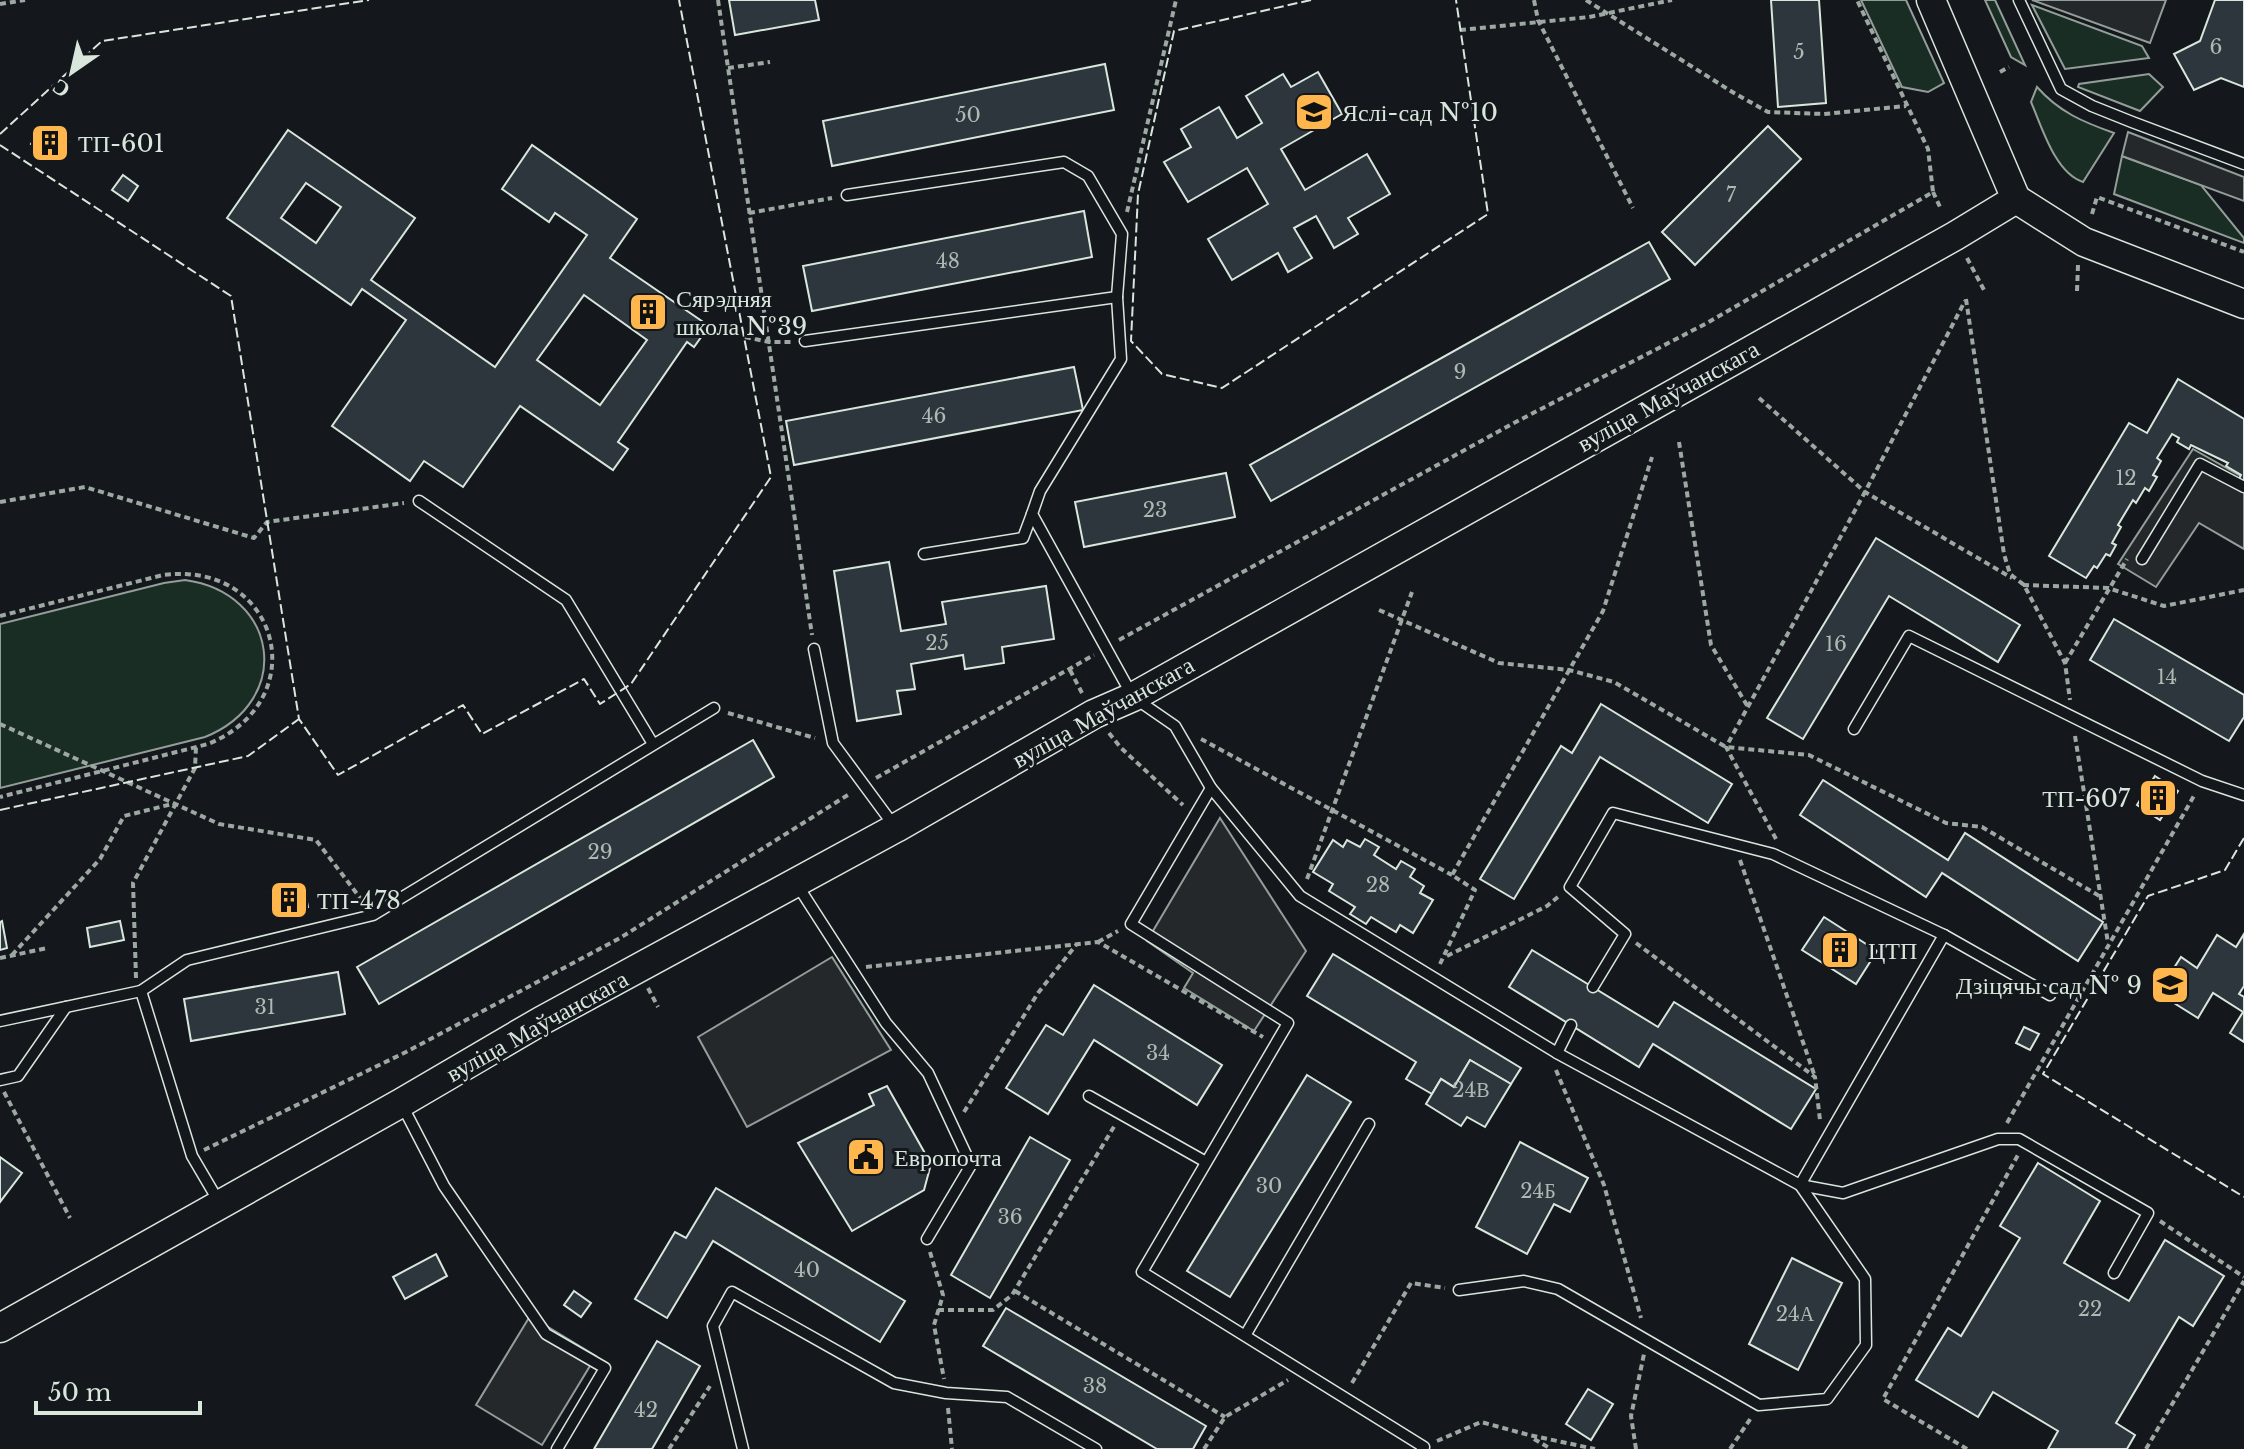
<svg xmlns="http://www.w3.org/2000/svg" width="2244" height="1449" font-family="'Libre Baskerville',serif">
<rect width="100%" height="100%" fill="#14181c"/>
<g fill="#1a2d24" stroke="#939e99" stroke-width="2">
<polygon points="1861,0 1906,0 1944,83 1928,92 1902,87"/>
<polygon points="1985,0 1995,0 2025,65 2011,57"/>
<polygon points="2032,5 2142,46 2149,58 2065,69"/>
<polygon points="2149,74 2163,87 2140,111 2078,87 2079,84"/>
<path d="M2037 87C2059 112 2083 122 2114 133L2083 182C2055 173 2042 127 2031 102Z"/>
<polygon points="2122,156 2201,185 2244,238 2244,243 2114,194"/>
<path d="M185 580C279 593 294 701 205 737L0 788V624L164 583Z"/>
</g>
<g fill="#24282b" stroke="#939e99" stroke-width="2">
<polygon points="2032,0 2166,0 2150,43"/>
<polygon points="2128,132 2244,177 2244,201 2122,156"/>
<polygon points="2193,449 2244,478 2244,549 2199,523 2156,587 2118,564"/>
<polygon points="1220,818 1306,951 1254,1031 1184,988 1193,973 1147,941"/>
<polygon points="832,957 891,1050 747,1127 698,1037"/>
<polygon points="530,1316 596,1356 542,1445 476,1405"/>
</g>
<g fill="#2c363c" stroke="#d8e6dc" stroke-width="2" fill-rule="evenodd">
<polygon points="729,0 815,0 819,20 735,35"/>
<polygon points="1771,0 1819,0 1826,103 1778,107"/>
<polygon points="2215,0 2244,0 2244,87 2221,78 2194,90 2174,54 2200,41"/>
<polygon points="1105,64 1114,110 832,166 823,121"/>
<polygon points="1318,72 1342,114 1281,149 1305,190 1367,154 1390,194 1348,218 1358,234 1334,248 1316,216 1294,228 1312,258 1288,272 1278,253 1232,280 1208,239 1268,204 1247,168 1188,202 1164,162 1191,147 1181,129 1219,107 1237,138 1262,123 1246,96 1283,74 1291,87"/>
<polygon points="1768,126 1801,159 1695,265 1662,232"/>
<polygon points="42,127 68,142 57,160 31,144"/>
<path d="M288 130 415 218 371 280 495 367 587 235 555 213 549 222 502 189 532 145 637 219 610 258 709 326 694 347 687 342 618 442 628 449 613 470 520 406 463 487 424 461 410 481 332 426 406 320 362 289 351 305 227 218ZM306 183 341 207 316 243 281 218ZM584 295 647 340 600 405 537 360Z"/>
<polygon points="123,175 138,186 128,201 112,190"/>
<polygon points="1084,211 1092,257 812,311 803,266"/>
<polygon points="1649,242 1670,279 1271,501 1250,465"/>
<polygon points="1074,367 1083,410 794,465 786,421"/>
<polygon points="2178,379 2244,419 2244,482 2239,479 2241,475 2226,466 2228,463 2191,445 2189,449 2177,442 2179,438 2172,434 2157,458 2161,461 2153,475 2157,477 2149,491 2145,488 2136,503 2133,500 2118,525 2121,527 2112,543 2116,545 2110,556 2106,554 2097,568 2094,566 2086,578 2049,556 2129,423 2147,433"/>
<polygon points="1226,473 1235,517 1084,547 1075,502"/>
<polygon points="1876,538 2020,625 1998,662 1889,596 1803,739 1767,718"/>
<polygon points="889,562 901,631 946,624 942,602 1046,586 1054,639 1002,647 1004,663 965,669 963,655 911,664 915,689 897,691 901,714 857,721 834,571"/>
<polygon points="2114,619 2244,695 2244,717 2229,741 2090,660"/>
<polygon points="1601,704 1732,784 1708,823 1600,757 1514,899 1480,879 1561,746 1572,753"/>
<polygon points="753,740 774,777 379,1004 357,967"/>
<polygon points="2155,776 2178,791 2160,820 2137,805"/>
<polygon points="1823,780 1948,860 1965,833 2103,922 2078,961 1942,873 1926,897 1800,815"/>
<polygon points="1365,839 1379,847 1374,855 1396,869 1401,861 1415,869 1410,877 1424,886 1420,893 1433,900 1413,933 1400,925 1396,932 1371,917 1366,924 1350,914 1355,907 1329,891 1333,884 1313,872 1333,840 1343,847 1347,840 1360,847"/>
<polygon points="304,887 308,907 275,913 271,893"/>
<polygon points="1824,917 1877,951 1856,984 1802,950"/>
<polygon points="2,921 7,948 0,950 0,922"/>
<polygon points="120,921 124,940 90,947 87,928"/>
<polygon points="2244,934 2244,986 2239,994 2244,997 2244,1042 2230,1033 2243,1012 2213,993 2198,1018 2158,993 2181,957 2197,968 2217,935 2236,947"/>
<polygon points="1532,950 1658,1027 1674,1002 1816,1089 1791,1129 1653,1044 1639,1067 1509,987"/>
<polygon points="1333,954 1521,1068 1511,1084 1470,1060 1454,1087 1441,1079 1432,1094 1406,1079 1416,1062 1307,996"/>
<polygon points="338,972 345,1014 191,1041 184,999"/>
<polygon points="1094,985 1222,1065 1197,1105 1094,1040 1048,1114 1006,1088 1046,1025 1063,1035"/>
<polygon points="2024,1027 2039,1034 2030,1050 2016,1043"/>
<polygon points="1470,1060 1511,1084 1485,1127 1467,1117 1461,1126 1426,1104 1441,1079 1454,1087"/>
<polygon points="1307,1075 1351,1102 1230,1297 1187,1271"/>
<polygon points="887,1086 931,1164 924,1190 852,1231 798,1143 874,1105 869,1094"/>
<polygon points="1030,1137 1070,1160 990,1298 951,1275"/>
<polygon points="1520,1142 1588,1178 1570,1212 1554,1204 1527,1254 1476,1227"/>
<polygon points="0,1157 22,1173 0,1202"/>
<polygon points="2038,1163 2100,1201 2064,1263 2129,1301 2165,1240 2224,1276 2193,1326 2179,1317 2116,1423 2135,1435 2127,1449 2048,1449 2058,1431 1993,1392 1978,1417 1916,1380 1948,1328 1961,1336 2020,1238 2000,1226"/>
<polygon points="716,1188 905,1301 880,1342 713,1241 667,1318 635,1299 675,1232 686,1238"/>
<polygon points="436,1254 447,1276 405,1299 393,1277"/>
<polygon points="1792,1258 1842,1283 1798,1370 1749,1344"/>
<polygon points="574,1291 591,1303 581,1317 564,1305"/>
<polygon points="1006,1308 1206,1426 1193,1449 1157,1449 983,1346"/>
<polygon points="657,1341 700,1366 652,1449 594,1449"/>
<polygon points="1588,1389 1613,1404 1591,1440 1566,1424"/>
</g>
<g fill="none" stroke-linecap="round" stroke-linejoin="round">
<defs>
<g id="service">
<polyline points="2019,0 2061,89 2092,106 2132,122 2244,164"/>
<polyline points="847,195 1064,162 1088,176 1122,234 1117,297 1121,359 1040,491 1032,514 1133,697 1175,726 1211,788 1300,896 1557,1053 1800,1185 1843,1193 1998,1139 2019,1139 2148,1213 2114,1273"/>
<polyline points="805,341 1117,297"/>
<polyline points="419,501 566,600 653,744"/>
<polyline points="924,554 1023,538 1032,514"/>
<polyline points="2142,559 2200,464 2244,487"/>
<polyline points="814,649 833,743 895,827"/>
<polyline points="1854,729 1909,636 2202,781 2244,795"/>
<polyline points="1211,788 1131,924 1288,1023 1142,1272 1424,1447 1422,1449"/>
<polyline points="796,883 886,1023 928,1073 971,1165 927,1239"/>
<polyline points="1593,987 1625,934 1570,887 1613,813 1773,854 1944,935 2050,995"/>
<polyline points="0,1021 141,991"/>
<polyline points="1557,1053 1571,1025"/>
<polyline points="0,1080 18,1076 66,1007"/>
<polyline points="1089,1096 1206,1162"/>
<polyline points="402,1105 444,1186 546,1334 605,1368 557,1449"/>
<polyline points="219,1202 192,1156 141,991 187,960 373,915 714,708"/>
<polyline points="1459,1290 1524,1281 1558,1289 1759,1405 1827,1399 1866,1345 1865,1279 1800,1185 1944,935"/>
<polyline points="1246,1334 1369,1124"/>
<polyline points="743,1449 713,1326 732,1292 894,1383 946,1393 1007,1397 1096,1449"/>
</g>
<g id="secondary">
<polyline points="2016,199 2084,242 2244,304"/>
<polyline points="0,1328 401,1103 541,1021 896,828 1094,714 1133,697 1955,236 2016,199 1931,0"/>
</g>
</defs>
<use href="#service" stroke="#d8e6dc" stroke-width="13"/>
<use href="#secondary" stroke="#d8e6dc" stroke-width="31"/>
<g stroke="#9da8a2" stroke-width="4" stroke-dasharray="6 4" stroke-linecap="butt">
<polyline points="718,0 812,635"/>
<polyline points="1534,0 1538,20 1633,208"/>
<polyline points="1586,0 1734,93 1768,112 1824,114 1906,106"/>
<polyline points="0,4 25,0"/>
<polyline points="1460,30 1589,17 1672,0"/>
<polyline points="728,68 770,62"/>
<polyline points="2000,72 2009,67"/>
<polyline points="1933,192 1941,209"/>
<polyline points="1127,212 1176,0"/>
<polyline points="749,213 832,198"/>
<polyline points="2092,214 2097,197 2244,252"/>
<polyline points="1967,258 1984,290"/>
<polyline points="2077,291 2078,265"/>
<polyline points="1966,299 2004,554 2010,574 2024,585 2065,663 2070,700"/>
<polyline points="745,337 769,342 791,342"/>
<polyline points="1759,398 1865,492 2012,578"/>
<polyline points="1679,442 1711,645 1748,707"/>
<polyline points="0,502 85,487 254,538 267,522 404,503"/>
<polyline points="2023,585 2108,588 2164,606 2244,590"/>
<polyline points="1379,610 1499,663 1569,670 1614,682 1726,747 1809,755 1946,823 1982,827 2101,897"/>
<path d="M0 616 163 575C279 560 316 700 208 744L0 797"/>
<polyline points="1119,640 1512,424 1707,323 1933,192 1928,149 1857,0"/>
<polyline points="2065,663 2127,559"/>
<polyline points="1070,670 1082,693"/>
<polyline points="728,713 815,738"/>
<polyline points="0,724 219,824 316,840 364,903"/>
<polyline points="1109,733 1121,748 1183,805"/>
<polyline points="2075,736 2108,943"/>
<polyline points="1201,739 1452,875"/>
<polyline points="876,778 1094,655"/>
<polyline points="1776,839 1726,747 1865,492 1965,301"/>
<polyline points="1740,860 1814,1074"/>
<polyline points="1307,879 1412,592"/>
<polyline points="1098,942 1118,931"/>
<polyline points="1636,943 1815,1077 1820,1120"/>
<polyline points="12,955 100,859 124,816 172,804"/>
<polyline points="1447,956 1547,906 1559,896"/>
<polyline points="0,958 47,948"/>
<polyline points="1440,964 1475,890 1452,875 1603,611 1652,457"/>
<polyline points="866,967 1098,942 1263,1037"/>
<polyline points="136,978 133,883 195,768 196,747"/>
<polyline points="648,988 658,1007"/>
<polyline points="1556,1070 1604,1185 1641,1318"/>
<polyline points="4,1092 70,1218"/>
<polyline points="964,1112 1038,993 1076,945"/>
<polyline points="2007,1123 2195,794"/>
<polyline points="204,1150 406,1052 620,938 851,793"/>
<polyline points="2160,1221 2244,1277"/>
<polyline points="930,1252 943,1295 934,1325 944,1379"/>
<polyline points="1015,1291 1225,1417"/>
<polyline points="938,1310 993,1310 1012,1295 1115,1125"/>
<polyline points="1352,1383 1411,1283 1445,1288"/>
<polyline points="948,1408 952,1449"/>
<polyline points="1534,1439 1551,1449"/>
<polyline points="1437,1441 1481,1422 1529,1435 1595,1449"/>
<polyline points="669,1449 710,1386"/>
<polyline points="1204,1449 1225,1417 1288,1380"/>
<polyline points="1636,1449 1631,1416 1644,1354"/>
<polyline points="1730,1449 1751,1418"/>
<polyline points="1967,1449 1883,1399 2018,1155"/>
<polyline points="2146,1449 2244,1281"/>
</g>
<use href="#service" stroke="#14181c" stroke-width="10"/>
<use href="#secondary" stroke="#14181c" stroke-width="28"/>
<g stroke="#d8e6dc" stroke-width="2" stroke-dasharray="10 4" stroke-linecap="butt">
<polyline points="1311,0 1174,31 1138,194 1131,341 1162,374 1222,388 1488,214 1456,0"/>
<polyline points="0,134 102,41 369,0"/>
<polyline points="0,145 231,296 299,719 338,775 463,705 482,734 584,679 600,704 631,684 771,477 679,0"/>
<polyline points="0,810 248,756 299,719"/>
<polyline points="2244,838 2225,870 2148,896 2043,1074 2244,1197"/>
</g>
</g>
<defs>
<symbol id="school-square" viewBox="-11 -11 22 22"><rect x="-9" y="-9" width="18" height="18" rx="4" fill="#ffb74d" stroke="#14181c"/><path d="M0-5L7-2L0 1L-7-2ZM-4 1L0 2.5L4 1V4Q0 6-4 4Z" fill="#111"/></symbol>
<symbol id="building-square" viewBox="-11 -11 22 22"><rect x="-9" y="-9" width="18" height="18" rx="4" fill="#ffb74d" stroke="#14181c"/><path d="M-4-6H4V6H1V3H-1V6H-4ZM-2.5-4.3h1.7v1.8h-1.7ZM.8-4.3h1.7v1.8H.8ZM-2.5-1h1.7V.8h-1.7ZM.8-1h1.7V.8H.8Z" fill="#111"/></symbol>
<symbol id="civic-square" viewBox="-11 -11 22 22"><rect x="-9" y="-9" width="18" height="18" rx="4" fill="#ffb74d" stroke="#14181c"/><path d="M-.6-6.5H3V-4.5H.6V-3L4-1V1h2V6H-6V1h2V-1L-.6-3ZM-1.2 2.5V6h2.4V2.5Z" fill="#111"/></symbol>
</defs>
<g fill-rule="evenodd">
<use href="#school-square" x="1292" y="90" width="44" height="44"/>
<use href="#building-square" x="28" y="121" width="44" height="44"/>
<use href="#building-square" x="626" y="290" width="44" height="44"/>
<use href="#building-square" x="2136" y="776" width="44" height="44"/>
<use href="#building-square" x="267" y="878" width="44" height="44"/>
<use href="#building-square" x="1818" y="928" width="44" height="44"/>
<use href="#school-square" x="2148" y="963" width="44" height="44"/>
<use href="#civic-square" x="844" y="1135" width="44" height="44"/>
</g>
<g text-anchor="middle" dominant-baseline="central" stroke-width="6" stroke-linejoin="round" paint-order="stroke">
<g font-size="20" fill="#adbab4">
<text x="2216" y="47">6</text>
<text x="1799" y="52">5</text>
<text x="968" y="115">50</text>
<text x="1731" y="195">7</text>
<text x="948" y="261">48</text>
<text x="1460" y="372">9</text>
<text x="934" y="416">46</text>
<text x="2126" y="478">12</text>
<text x="1155" y="510">23</text>
<text x="937" y="643">25</text>
<text x="1836" y="644">16</text>
<text x="2167" y="677">14</text>
<text x="600" y="852">29</text>
<text x="1378" y="885">28</text>
<text x="265" y="1007">31</text>
<text x="1158" y="1053">34</text>
<text x="1471" y="1090">24В</text>
<text x="1269" y="1186">30</text>
<text x="1538" y="1191">24Б</text>
<text x="1010" y="1217">36</text>
<text x="807" y="1270">40</text>
<text x="2090" y="1309">22</text>
<text x="1795" y="1314">24А</text>
<text x="1095" y="1386">38</text>
<text x="646" y="1410">42</text>
</g>
<g font-size="24" fill="#d8e6dc" stroke="#14181c" text-anchor="start">
<text x="1342" y="112">Яслі-сад №10</text>
<text x="78" y="143">ТП-601</text>
<text x="676" y="298">Сярэдняя<tspan x="676" dy="28">школа №39</tspan></text>
<text x="2130" y="798" text-anchor="end">ТП-607</text>
<text x="317" y="900">ТП-478</text>
<text x="1868" y="950">ЦТП</text>
<text x="2142" y="985" text-anchor="end">Дзіцячы сад № 9</text>
<text x="894" y="1157">Европочта</text>
</g>
<g font-size="24" fill="#d8e6dc" stroke="#14181c">
<text transform="translate(1668 396) rotate(-29)">вуліца Маўчанскага</text>
<text transform="translate(1103 712) rotate(-29)">вуліца Маўчанскага</text>
<text transform="translate(537 1026) rotate(-29)">вуліца Маўчанскага</text>
</g>
</g>
<g transform="translate(72 72) rotate(214)" stroke="#14181c" stroke-width="6" paint-order="stroke">
<path d="M0-6L14 30L0 20L-14 30Z" fill="#d8e6dc"/>
<text y="-12" font-size="22" font-weight="bold" text-anchor="middle" fill="#d8e6dc">С</text>
</g>
<path d="M36 1401v12h164v-12" fill="none" stroke="#d8e6dc" stroke-width="4"/>
<text x="48" y="1401" font-size="24" fill="#d8e6dc" stroke="#14181c" stroke-width="6" paint-order="stroke">50 m</text>
</svg>
